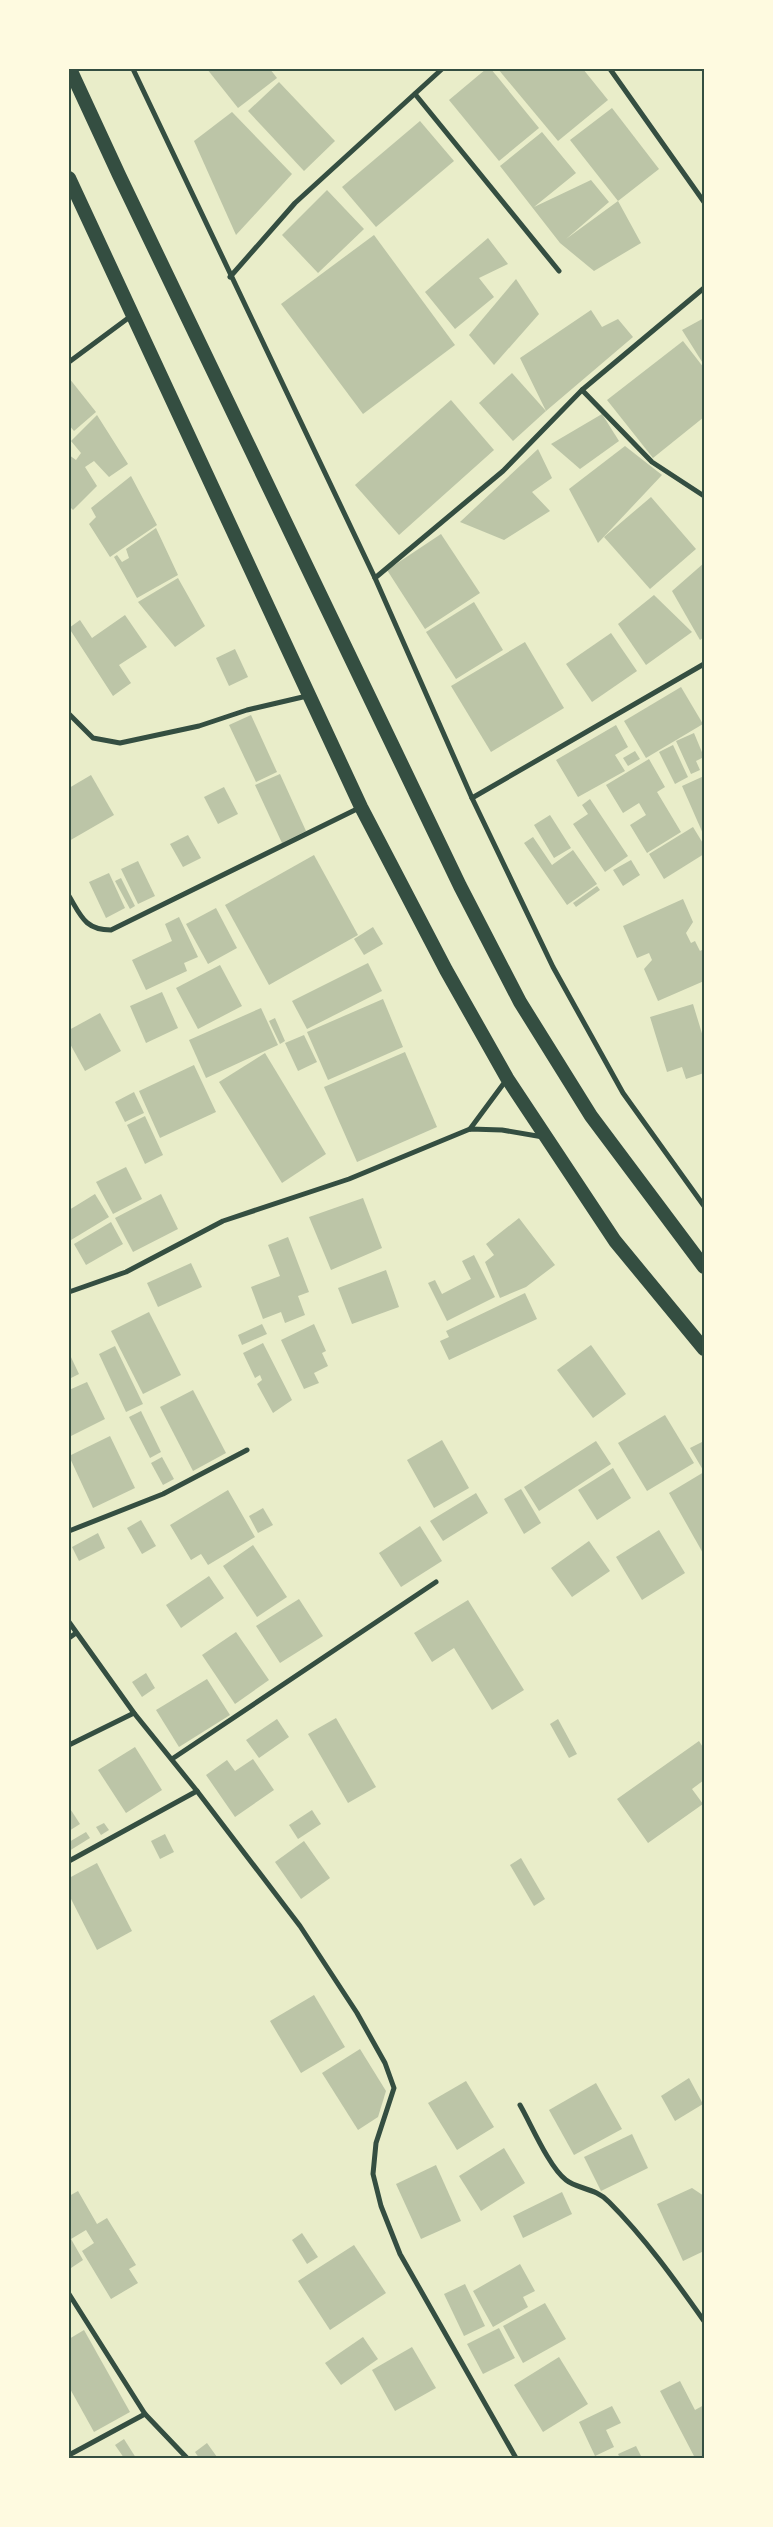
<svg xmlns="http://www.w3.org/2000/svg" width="773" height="2527" font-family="Karla,sans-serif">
<rect width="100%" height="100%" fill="#e9edc9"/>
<g fill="#bcc5a7">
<polygon points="207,69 270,69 277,78 238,108"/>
<polygon points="486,69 491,69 539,128 499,161 449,100"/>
<polygon points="498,69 583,69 608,100 558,141"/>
<polygon points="279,82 335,141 304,171 248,111"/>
<polygon points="612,108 659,169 618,201 570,140"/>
<polygon points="232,112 292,174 236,235 194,141"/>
<polygon points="420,121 454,161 376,227 342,187"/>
<polygon points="542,132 576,173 534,207 591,180 609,202 566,239 618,201 641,243 594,271 560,243 500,166"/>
<polygon points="327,190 364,229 318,273 282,235"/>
<polygon points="374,235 455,345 363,414 281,304"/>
<polygon points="488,238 508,264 479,278 494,297 455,329 425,292"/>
<polygon points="516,279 539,314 494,365 469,335"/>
<polygon points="591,310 602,327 618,319 633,337 546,411 520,358"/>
<polygon points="704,318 704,365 682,330"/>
<polygon points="683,341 704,368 704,417 653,458 607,400"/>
<polygon points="512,373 546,411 513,441 479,403"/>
<polygon points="69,378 96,412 74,431 69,425"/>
<polygon points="451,400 494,450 399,535 355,485"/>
<polygon points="602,414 619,441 580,469 551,444"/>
<polygon points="97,415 128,464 109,477 94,461 85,467 97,486 73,510 69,506 69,455 76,460 81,453 71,441"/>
<polygon points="625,446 662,475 598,543 569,489"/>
<polygon points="538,449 552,478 532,492 550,511 504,540 460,522"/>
<polygon points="131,476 157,525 110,557 89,524 96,517 91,508"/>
<polygon points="651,497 696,549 650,589 604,537"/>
<polygon points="156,528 178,575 137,598 114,557 117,555 122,562 129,558 126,549"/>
<polygon points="441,534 480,593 425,629 387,570"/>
<polygon points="704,563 704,637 700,640 672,591"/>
<polygon points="178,578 205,626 175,647 138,602"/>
<polygon points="654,595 692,632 646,665 618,624"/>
<polygon points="474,602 503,650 456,679 426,632"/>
<polygon points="125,615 147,647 119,665 131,683 113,696 69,628 80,620 92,638"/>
<polygon points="611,633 637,671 592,702 566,664"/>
<polygon points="525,642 564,708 491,752 451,686"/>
<polygon points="235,649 248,677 229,686 216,658"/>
<polygon points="681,687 703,724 646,758 624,721"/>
<polygon points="251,715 277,772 256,782 229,725"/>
<polygon points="616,725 628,747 615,755 625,771 578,797 556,760"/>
<polygon points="694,733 704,757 696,761 700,770 691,774 676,741"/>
<polygon points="673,745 688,777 675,784 659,752"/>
<polygon points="635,751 640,759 628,766 623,758"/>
<polygon points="649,759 665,787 657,792 681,832 647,853 630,825 646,815 639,803 623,813 606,785"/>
<polygon points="280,774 306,831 282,843 255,785"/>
<polygon points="91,775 114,815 69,841 69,788"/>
<polygon points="704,776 704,836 682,786"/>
<polygon points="224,787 238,814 218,824 204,797"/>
<polygon points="590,799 628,856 605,872 573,824 588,814 582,805"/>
<polygon points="550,815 571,848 554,858 534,825"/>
<polygon points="693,827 704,845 704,854 664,879 649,854"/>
<polygon points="188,835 201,858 183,867 170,844"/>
<polygon points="533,837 552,865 573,850 597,884 567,905 524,843"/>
<polygon points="314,855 358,935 269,985 225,905"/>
<polygon points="631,860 640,875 623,886 613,870"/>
<polygon points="138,861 155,896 138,904 121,869"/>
<polygon points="109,873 125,908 106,918 89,882"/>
<polygon points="121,878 135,906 130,909 115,881"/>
<polygon points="597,886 600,890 576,907 573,903"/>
<polygon points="683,899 693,922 686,933 691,943 695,941 700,951 704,949 704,981 658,1001 644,969 652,960 649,953 637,958 623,926"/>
<polygon points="216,908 237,948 208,964 186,924"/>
<polygon points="179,917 198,957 184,963 187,971 146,990 132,960 172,941 165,924"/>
<polygon points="373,927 383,944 364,955 354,939"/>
<polygon points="368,963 382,991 307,1029 292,1001"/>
<polygon points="220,965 242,1006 198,1029 176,988"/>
<polygon points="162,992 178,1028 146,1043 130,1006"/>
<polygon points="383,999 403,1047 328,1080 307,1032"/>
<polygon points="693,1004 704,1040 704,1073 686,1079 682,1067 667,1072 650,1017"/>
<polygon points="261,1008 278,1045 206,1078 189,1040"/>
<polygon points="100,1013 121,1051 85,1071 69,1042 69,1030"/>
<polygon points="275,1018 285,1041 280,1044 269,1021"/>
<polygon points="304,1035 317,1062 298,1071 285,1043"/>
<polygon points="405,1052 437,1127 357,1162 324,1087"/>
<polygon points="265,1053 326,1154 282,1183 219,1082"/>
<polygon points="194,1065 216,1112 160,1138 139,1091"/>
<polygon points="134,1092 144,1113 125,1122 115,1102"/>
<polygon points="145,1116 163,1155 145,1164 127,1125"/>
<polygon points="126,1167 142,1199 113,1214 96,1182"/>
<polygon points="95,1194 109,1217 71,1240 69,1236 69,1210"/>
<polygon points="161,1194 178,1229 133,1252 115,1218"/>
<polygon points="363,1198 382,1248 331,1270 309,1217"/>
<polygon points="519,1218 555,1265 526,1287 500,1298 485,1262 494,1255 486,1244"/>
<polygon points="111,1222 123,1244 86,1265 74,1244"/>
<polygon points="288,1237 309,1292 298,1296 305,1315 285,1323 281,1312 263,1319 251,1287 280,1276 268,1245"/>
<polygon points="474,1255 495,1297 447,1321 428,1283 435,1280 442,1294 471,1279 462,1261"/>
<polygon points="191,1263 202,1287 158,1307 147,1283"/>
<polygon points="386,1270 399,1307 352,1324 338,1288"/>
<polygon points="525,1293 537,1319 449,1360 440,1341 449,1337 446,1331"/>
<polygon points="149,1312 181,1375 143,1394 111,1331"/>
<polygon points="262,1324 267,1334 242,1345 238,1335"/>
<polygon points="314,1324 326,1351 322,1353 328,1366 314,1373 319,1383 304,1389 281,1340"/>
<polygon points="263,1343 292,1400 273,1413 257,1384 262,1380 260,1375 255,1378 243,1353"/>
<polygon points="591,1345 626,1394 593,1418 557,1370"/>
<polygon points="115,1346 143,1404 126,1412 99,1354"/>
<polygon points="69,1353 79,1374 69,1379"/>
<polygon points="87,1382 105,1419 69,1437 69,1390"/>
<polygon points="193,1390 226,1453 193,1471 160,1407"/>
<polygon points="141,1411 161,1452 150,1458 129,1417"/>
<polygon points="665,1415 694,1463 647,1491 618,1443"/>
<polygon points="110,1436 135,1488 93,1508 69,1456"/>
<polygon points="442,1440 469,1488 434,1508 407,1460"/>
<polygon points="596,1441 611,1464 539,1511 524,1487"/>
<polygon points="702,1442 704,1446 703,1470 690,1448"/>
<polygon points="162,1457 174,1479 163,1485 151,1463"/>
<polygon points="613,1468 631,1498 597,1520 578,1490"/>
<polygon points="704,1472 704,1555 669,1493"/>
<polygon points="521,1489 541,1523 524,1534 504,1499"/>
<polygon points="228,1490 255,1537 208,1565 201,1554 191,1560 170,1525"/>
<polygon points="476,1493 488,1513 443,1541 430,1521"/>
<polygon points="263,1508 273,1525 258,1533 249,1516"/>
<polygon points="141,1520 156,1546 142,1554 127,1528"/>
<polygon points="420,1526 442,1561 401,1587 379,1553"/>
<polygon points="659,1530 685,1573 642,1600 616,1557"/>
<polygon points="98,1533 105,1548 79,1561 72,1547"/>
<polygon points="589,1541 610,1571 572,1597 551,1568"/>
<polygon points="253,1545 287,1597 257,1617 223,1566"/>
<polygon points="209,1576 224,1598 181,1628 166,1605"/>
<polygon points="299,1599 323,1636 280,1663 256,1626"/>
<polygon points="468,1600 524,1690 492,1710 454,1648 432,1662 414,1633"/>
<polygon points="236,1632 269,1680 235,1704 202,1655"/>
<polygon points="146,1673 155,1688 142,1697 132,1682"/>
<polygon points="207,1679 230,1715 179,1747 156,1710"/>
<polygon points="336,1718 376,1787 348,1803 308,1734"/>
<polygon points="277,1719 289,1737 259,1758 246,1740"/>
<polygon points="558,1719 577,1754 569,1758 550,1724"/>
<polygon points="699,1741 704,1749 704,1780 692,1789 703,1804 648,1843 617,1799"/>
<polygon points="135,1747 162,1790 126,1813 98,1770"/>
<polygon points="253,1759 274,1790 235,1817 206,1775 227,1760 235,1771"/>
<polygon points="69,1807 80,1824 69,1831"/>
<polygon points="312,1810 321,1824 298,1839 289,1825"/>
<polygon points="104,1823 109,1830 101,1835 96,1827"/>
<polygon points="86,1832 90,1838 69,1851 69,1842"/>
<polygon points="165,1834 174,1852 160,1859 151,1841"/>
<polygon points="304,1841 330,1878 301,1899 275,1862"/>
<polygon points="521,1858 545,1899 534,1906 510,1865"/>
<polygon points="97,1863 132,1931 97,1950 69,1895 69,1878"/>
<polygon points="314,1995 345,2047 301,2073 270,2021"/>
<polygon points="360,2049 386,2091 378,2117 358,2130 322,2073"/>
<polygon points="689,2078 703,2104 675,2121 661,2096"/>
<polygon points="466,2081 494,2127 457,2150 428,2103"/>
<polygon points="596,2083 622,2129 574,2155 549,2110"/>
<polygon points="632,2134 648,2168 601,2191 584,2157"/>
<polygon points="504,2148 525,2183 481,2211 459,2176"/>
<polygon points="436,2165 461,2221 421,2239 396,2184"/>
<polygon points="692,2188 704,2196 704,2251 683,2261 657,2204"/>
<polygon points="78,2191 97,2224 107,2218 136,2265 129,2269 138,2283 111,2299 82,2251 94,2243 86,2230 71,2239 83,2260 71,2268 69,2264 69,2196"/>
<polygon points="562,2192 572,2214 523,2238 513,2216"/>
<polygon points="302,2233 318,2257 307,2264 292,2240"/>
<polygon points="354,2245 386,2293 330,2330 298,2281"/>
<polygon points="520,2264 535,2291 523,2297 528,2307 493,2327 473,2291"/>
<polygon points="465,2284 485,2326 464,2336 444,2294"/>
<polygon points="545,2303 566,2339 523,2363 503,2326"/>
<polygon points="499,2328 515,2358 483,2374 467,2344"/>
<polygon points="84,2330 130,2412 94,2432 69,2387 69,2339"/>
<polygon points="363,2337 378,2359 341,2385 325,2363"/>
<polygon points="412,2347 436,2388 395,2411 372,2370"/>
<polygon points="559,2357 588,2404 543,2432 514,2385"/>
<polygon points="680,2381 695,2410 704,2405 704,2458 695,2458 660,2391"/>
<polygon points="612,2406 621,2423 606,2430 614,2447 595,2456 579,2422"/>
<polygon points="124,2439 136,2458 124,2458 115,2445"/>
<polygon points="207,2443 217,2457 215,2458 199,2458 195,2452"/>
<polygon points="636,2446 642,2458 620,2458 618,2454"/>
</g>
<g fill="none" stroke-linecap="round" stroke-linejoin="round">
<g stroke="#344e41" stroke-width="5">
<polyline points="133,69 375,578 472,798 553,967 623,1093 704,1206"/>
<polyline points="610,69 704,202"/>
<polyline points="415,94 559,271"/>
<polyline points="230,277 295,203 442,69"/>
<polyline points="69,362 131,316"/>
<polyline points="582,390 652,462 704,496"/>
<polyline points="375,578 503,471 582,390 704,288"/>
<polyline points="69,714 93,738 120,743 199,726 247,710 307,696"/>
<polyline points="472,798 704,664"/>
<path d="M69 896C81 916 85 930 111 930L361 807"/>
<polyline points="470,1129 507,1079"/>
<polyline points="69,1292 126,1272 223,1221 349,1179 470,1129 502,1130 543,1137"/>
<polyline points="69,1531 163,1494 247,1450"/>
<polyline points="69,1622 134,1713 197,1791 300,1926 357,2013 385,2063 394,2088 376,2143 373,2174 381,2206 400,2254 516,2458"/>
<polyline points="69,1638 76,1633"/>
<polyline points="69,1745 134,1713"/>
<polyline points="172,1759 436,1582"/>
<polyline points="69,1861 197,1791"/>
<path d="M520 2105C531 2124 549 2167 566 2180 577 2189 596 2188 609 2202 645 2238 675 2280 704 2321"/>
<polyline points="69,2294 145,2414 187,2458"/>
<polyline points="69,2455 145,2414"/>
</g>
<g stroke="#344e41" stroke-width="14">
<polyline points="70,69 119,175 460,886 520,1002 591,1116 704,1267"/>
<polyline points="69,178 361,807 446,970 507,1078 615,1241 704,1349"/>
</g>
</g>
<rect width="773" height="2527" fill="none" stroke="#fefae0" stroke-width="140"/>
<rect x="70" y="70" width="633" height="2387" fill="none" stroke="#344e41" stroke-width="2"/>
</svg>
